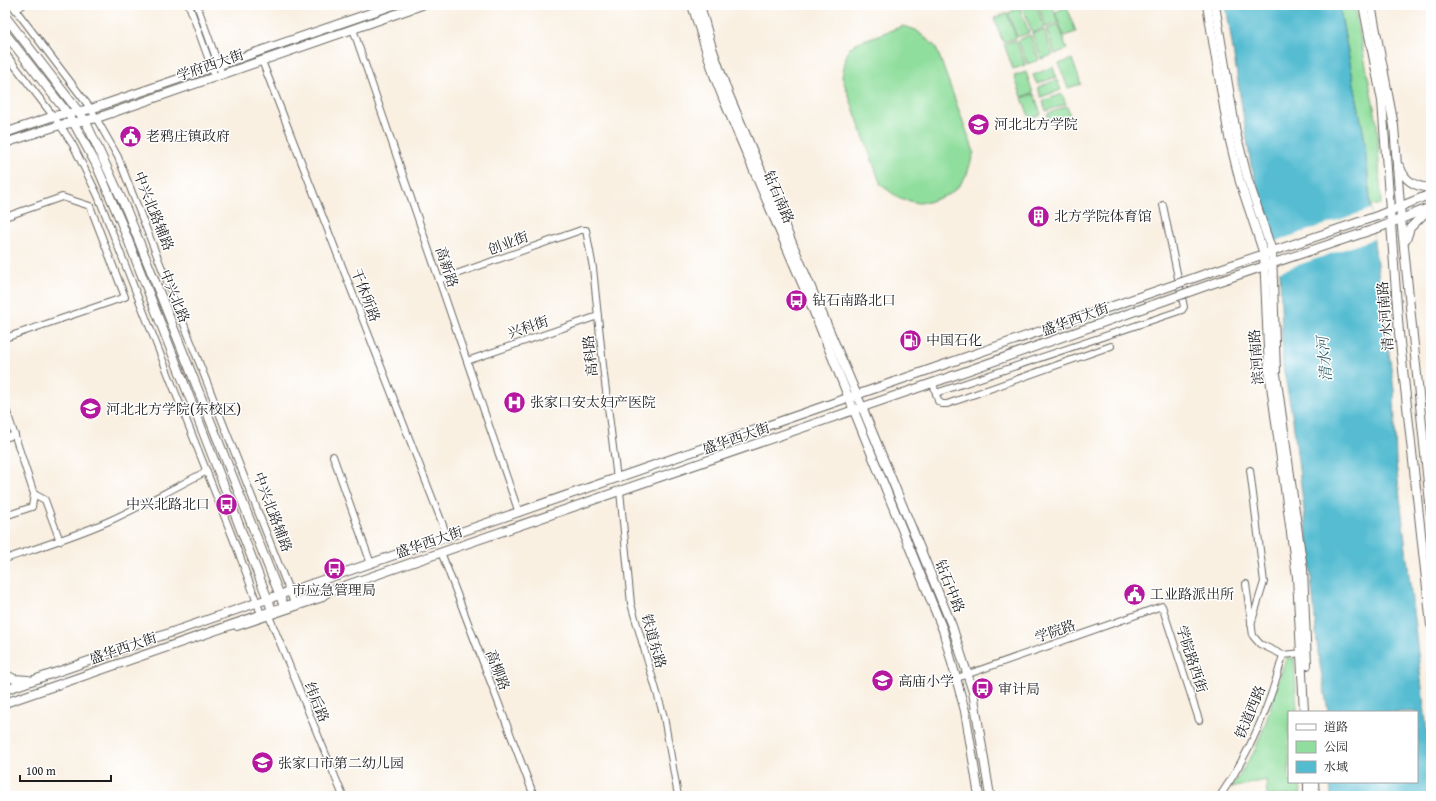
<svg xmlns="http://www.w3.org/2000/svg" width="1436" height="801" font-family="'Gentium Book Plus','Noto Serif SC',serif">
<rect width="100%" height="100%" fill="#fff"/>
<filter id="ink" filterUnits="userSpaceOnUse"><feTurbulence type="fractalNoise" baseFrequency=".025" numOctaves="2"/><feDisplacementMap in="SourceGraphic" scale="8" xChannelSelector="R" yChannelSelector="G"/><feConvolveMatrix kernelMatrix="1 2 1 2 8 2 1 2 1" color-interpolation-filters="sRGB"/></filter>
<filter id="wash" filterUnits="userSpaceOnUse"><feTurbulence type="fractalNoise" baseFrequency=".012" numOctaves="4" result="noise"/><feDisplacementMap in="SourceGraphic" scale="16" xChannelSelector="R" yChannelSelector="G"/><feGaussianBlur stdDeviation="0.9" result="paint"/><feColorMatrix in="noise" values="0 0 0 0 0 0 0 0 0 0 0 0 0 0 0 0 0 1.4 0 .05"/><feComposite in="paint" operator="in"/></filter>
<g filter="url(#wash)">
<rect width="100%" height="100%" fill="#f9f0e2"/>
<g fill="#90de9d" stroke="#567d5c">
<polygon points="1032,5 1036,5 1044,28 1032,33 1023,8"/>
<polygon points="1038,5 1052,5 1058,23 1046,27"/>
<polygon points="1339,5 1354,5 1377,123 1381,204 1371,206 1364,136"/>
<polygon points="1067,7 1076,32 1064,36 1055,12"/>
<polygon points="1020,8 1029,33 1017,37 1008,13"/>
<polygon points="1007,13 1016,38 1003,42 994,18"/>
<polygon points="1059,25 1067,49 1055,54 1046,29"/>
<polygon points="903,26 916,30 936,47 974,152 967,174 960,185 950,194 928,202 918,203 899,198 881,185 842,77 846,57 849,49 856,43"/>
<polygon points="1044,30 1053,55 1041,59 1032,34"/>
<polygon points="1030,35 1039,60 1027,64 1018,40"/>
<polygon points="1016,40 1025,65 1013,69 1004,44"/>
<polygon points="1072,59 1081,84 1068,88 1059,64"/>
<polygon points="1053,67 1056,77 1037,84 1033,75"/>
<polygon points="1026,72 1033,93 1022,97 1014,76"/>
<polygon points="1057,80 1061,90 1041,97 1038,87"/>
<polygon points="1034,94 1041,114 1030,119 1022,98"/>
<polygon points="1062,94 1066,104 1046,111 1043,101"/>
<polygon points="1067,106 1070,116 1051,123 1047,114"/>
<polygon points="1286,658 1294,658 1297,712 1289,712 1289,782 1300,782 1301,794 1267,796 1266,780 1231,788 1254,752 1265,725"/>
</g>
<polygon fill="#54bcd1" stroke="#386c76" points="1226,5 1339,5 1364,136 1374,242 1394,390 1396,463 1431,766 1431,796 1331,796 1330,782 1417,782 1417,712 1328,712 1318,653 1308,543 1293,420 1283,366 1280,274 1273,239 1251,165"/>
<polygon fill="#f9f0e2" points="1371,209 1374,239 1278,272 1273,242"/>
</g>
<g filter="url(#ink)">
<g fill="none" stroke-linecap="round" stroke-linejoin="round">
<defs>
<g id="minor">
<polyline points="12,5 91,109 118,157 294,603"/>
<polyline points="189,5 215,77"/>
<polyline points="197,5 222,75"/>
<polyline points="16,10 23,5"/>
<polyline points="353,29 519,513"/>
<polyline points="5,53 60,125 73,145 98,196 238,551 261,614"/>
<polyline points="262,61 448,538"/>
<polyline points="5,217 62,197 90,206 125,297 5,338"/>
<polyline points="439,280 581,230 586,230 593,268 604,375 617,479"/>
<polyline points="467,361 598,316"/>
<polyline points="933,383 938,401 942,404 947,404 1111,346"/>
<polyline points="936,393 1182,310 1184,307 1163,205"/>
<polyline points="5,406 34,494 45,500 60,541"/>
<polyline points="5,438 15,435"/>
<polyline points="333,456 371,564"/>
<polyline points="1250,470 1264,582 1251,624"/>
<polyline points="620,491 631,604 664,717 678,796"/>
<polyline points="5,516 32,507 34,494"/>
<polyline points="441,552 534,796"/>
<path d="M5 559C40 547 75 536 109 521 142 506 174 488 207 471"/>
<polyline points="1246,584 1253,636 1260,644 1283,655"/>
<polyline points="269,616 343,796"/>
<polyline points="237,627 320,599 327,594"/>
<polyline points="957,678 1162,606 1199,720"/>
<path d="M1220 796C1250 753 1270 705 1283 655L1303 653"/>
</g>
<g id="major">
<polyline points="692,5 715,78 725,103 807,295 943,630 965,711 979,796"/>
<polyline points="700,5 712,48 728,93 862,407 952,626 973,692 990,796"/>
<polyline points="1207,5 1229,137 1240,182 1264,254 1269,371 1297,577 1304,712"/>
<polyline points="1215,5 1236,133 1248,180 1272,251 1276,374 1303,569 1307,665"/>
<polyline points="1363,5 1382,101 1399,333 1431,625"/>
<polyline points="1371,5 1394,126 1401,218 1431,513"/>
<polyline points="5,16 85,120 127,211 284,606"/>
<polyline points="5,33 71,118 96,164 121,222 200,424 272,610"/>
<polyline points="5,133 54,116 91,109 394,5"/>
<polyline points="5,143 60,125 97,118 422,5"/>
<path d="M1400 167C1405 182 1416 187 1431 188"/>
<polyline points="1406,240 1410,228 1425,213"/>
<polyline points="1214,271 1377,216 1431,194"/>
<polyline points="1217,282 1378,228 1431,207"/>
<polyline points="5,674 14,679 28,680"/>
<polyline points="5,690 937,367"/>
<polyline points="5,703 941,380"/>
<polyline points="1308,782 1308,796"/>
<polyline points="1314,782 1315,796"/>
</g>
</defs>
<use href="#minor" stroke="#696661" stroke-width="8"/>
<use href="#major" stroke="#696661" stroke-width="10"/>
<use href="#minor" stroke="#fff" stroke-width="6"/>
<use href="#major" stroke="#fff" stroke-width="8"/>
<defs>
<g id="major-bridge">
<polyline points="937,367 1214,271"/>
<polyline points="941,380 1217,282"/>
</g>
</defs>
<use href="#major-bridge" stroke="#696661" stroke-width="10" stroke-linecap="butt"/>
<use href="#major-bridge" stroke="#fff" stroke-width="8"/>
</g>
</g>
<defs>
<symbol id="university-disc" viewBox="-11 -11 22 22"><circle r="9.5" fill="#b5179e" stroke="#fff"/><path d="M0-5L7-2L0 1L-7-2ZM-4 1L0 2.5L4 1V4Q0 6-4 4Z" fill="#fff"/></symbol>
<symbol id="civic-disc" viewBox="-11 -11 22 22"><circle r="9.5" fill="#b5179e" stroke="#fff"/><path d="M-.6-6.5H3V-4.5H.6V-3L4-1V1h2V6H-6V1h2V-1L-.6-3ZM-1.2 2.5V6h2.4V2.5Z" fill="#fff"/></symbol>
<symbol id="building-disc" viewBox="-11 -11 22 22"><circle r="9.5" fill="#b5179e" stroke="#fff"/><path d="M-4-6H4V6H1V3H-1V6H-4ZM-2.5-4.3h1.7v1.8h-1.7ZM.8-4.3h1.7v1.8H.8ZM-2.5-1h1.7V.8h-1.7ZM.8-1h1.7V.8H.8Z" fill="#fff"/></symbol>
<symbol id="bus-disc" viewBox="-11 -11 22 22"><circle r="9.5" fill="#b5179e" stroke="#fff"/><path d="M-5-6H5V4H4V6H2V4H-2V6H-4V4H-5ZM-3.5-4V0h7V-4ZM-3.5 1.2v1.5H-2V1.2ZM2 1.2v1.5H3.5V1.2Z" fill="#fff"/></symbol>
<symbol id="fuel-disc" viewBox="-11 -11 22 22"><circle r="9.5" fill="#b5179e" stroke="#fff"/><path d="M-5.5-6h7V0h2V4h1.3V-2.5L3-4.5l.8-.8L6-3V5H2.5V1h-1V6h-7ZM-4.2-4.7v3.2H.2V-4.7Z" fill="#fff"/></symbol>
<symbol id="hospital-disc" viewBox="-11 -11 22 22"><circle r="9.5" fill="#b5179e" stroke="#fff"/><path d="M-5-5h3v3.5h4V-5h3V5h-3V1.5h-4V5h-3Z" fill="#fff"/></symbol>
<symbol id="school-disc" viewBox="-11 -11 22 22"><circle r="9.5" fill="#b5179e" stroke="#fff"/><path d="M0-5L7-2L0 1L-7-2ZM-4 1L0 2.5L4 1V4Q0 6-4 4Z" fill="#fff"/></symbol>
</defs>
<g fill-rule="evenodd">
<use href="#university-disc" x="966" y="112" width="25" height="25"/>
<use href="#civic-disc" x="118" y="124" width="25" height="25"/>
<use href="#building-disc" x="1026" y="204" width="25" height="25"/>
<use href="#bus-disc" x="784" y="288" width="25" height="25"/>
<use href="#fuel-disc" x="898" y="328" width="25" height="25"/>
<use href="#hospital-disc" x="502" y="390" width="25" height="25"/>
<use href="#university-disc" x="78" y="396" width="25" height="25"/>
<use href="#bus-disc" x="214" y="492" width="25" height="25"/>
<use href="#bus-disc" x="322" y="556" width="25" height="25"/>
<use href="#civic-disc" x="1122" y="582" width="25" height="25"/>
<use href="#school-disc" x="870" y="668" width="25" height="25"/>
<use href="#bus-disc" x="970" y="676" width="25" height="25"/>
<use href="#school-disc" x="250" y="750" width="25" height="25"/>
</g>
<g text-anchor="middle" dominant-baseline="central" stroke-width="3" stroke-linejoin="round" paint-order="stroke">
<g font-size="14" fill="#1c1c1c" stroke="#fff">
<text transform="translate(210 65) rotate(-19)">学府西大街</text>
<text transform="translate(779 197) rotate(67)">钻石南路</text>
<text transform="translate(154 211) rotate(68)">中兴北路辅路</text>
<text transform="translate(508 243) rotate(-20)">创业街</text>
<text transform="translate(447 267) rotate(71)">高新路</text>
<text transform="translate(366 295) rotate(69)">干休所路</text>
<text transform="translate(175 296) rotate(68)">中兴北路</text>
<text transform="translate(1385 316) rotate(-95)">清水河南路</text>
<text transform="translate(1075 319) rotate(-20)">盛华西大街</text>
<text transform="translate(528 327) rotate(-19)">兴科街</text>
<text transform="translate(590 356) rotate(-96)">高科路</text>
<text transform="translate(1256 357) rotate(-94)">滨河南路</text>
<text transform="translate(736 438) rotate(-19)">盛华西大街</text>
<text transform="translate(273 512) rotate(69)">中兴北路辅路</text>
<text transform="translate(429 542) rotate(-19)">盛华西大街</text>
<text transform="translate(950 586) rotate(68)">钻石中路</text>
<text transform="translate(1055 631) rotate(-19)">学院路</text>
<text transform="translate(654 641) rotate(74)">铁道东路</text>
<text transform="translate(123 648) rotate(-19)">盛华西大街</text>
<text transform="translate(1192 659) rotate(72)">学院路西街</text>
<text transform="translate(498 670) rotate(69)">高柳路</text>
<text transform="translate(317 702) rotate(68)">纬后路</text>
<text transform="translate(1250 712) rotate(-67)">铁道西路</text>
</g>
<g font-size="14" fill="#1c1c1c" stroke="#fff" text-anchor="start">
<text x="994" y="124">河北北方学院</text>
<text x="146" y="136">老鸦庄镇政府</text>
<text x="1054" y="216">北方学院体育馆</text>
<text x="812" y="300">钻石南路北口</text>
<text x="926" y="340">中国石化</text>
<text x="530" y="402">张家口安太妇产医院</text>
<text x="106" y="409">河北北方学院(东校区)</text>
<text x="210" y="504" text-anchor="end">中兴北路北口</text>
<text x="334" y="590" text-anchor="middle">市应急管理局</text>
<text x="1150" y="594">工业路派出所</text>
<text x="898" y="681">高庙小学</text>
<text x="998" y="689">审计局</text>
<text x="278" y="763">张家口市第二幼儿园</text>
</g>
<g font-size="15" font-style="italic" fill="#35646d" stroke="#fff">
<text transform="translate(1324 359) rotate(-95)">清水河</text>
</g>
</g>
<rect width="1436" height="801" fill="none" stroke="#fff" stroke-width="20"/>
<rect x="1288" y="711" width="130" height="72" fill="#ffffff" stroke="#a4a4a4"/>
<rect x="1296" y="724" width="20" height="6" fill="#ffffff" stroke="#a4a4a4"/>
<text x="1324" y="731" font-size="12" fill="#1c1c1c">道路</text>
<rect x="1296" y="741" width="20" height="12" fill="#90de9d" stroke="#a4a4a4"/>
<text x="1324" y="751" font-size="12" fill="#1c1c1c">公园</text>
<rect x="1296" y="761" width="20" height="12" fill="#54bcd1" stroke="#a4a4a4"/>
<text x="1324" y="771" font-size="12" fill="#1c1c1c">水域</text>
<path d="M20 775v6h91v-6" fill="none" stroke="#1c1c1c" stroke-width="2"/>
<text x="26" y="775" font-size="12" fill="#1c1c1c" stroke="#ffffff" stroke-width="3" paint-order="stroke">100 m</text>
</svg>
